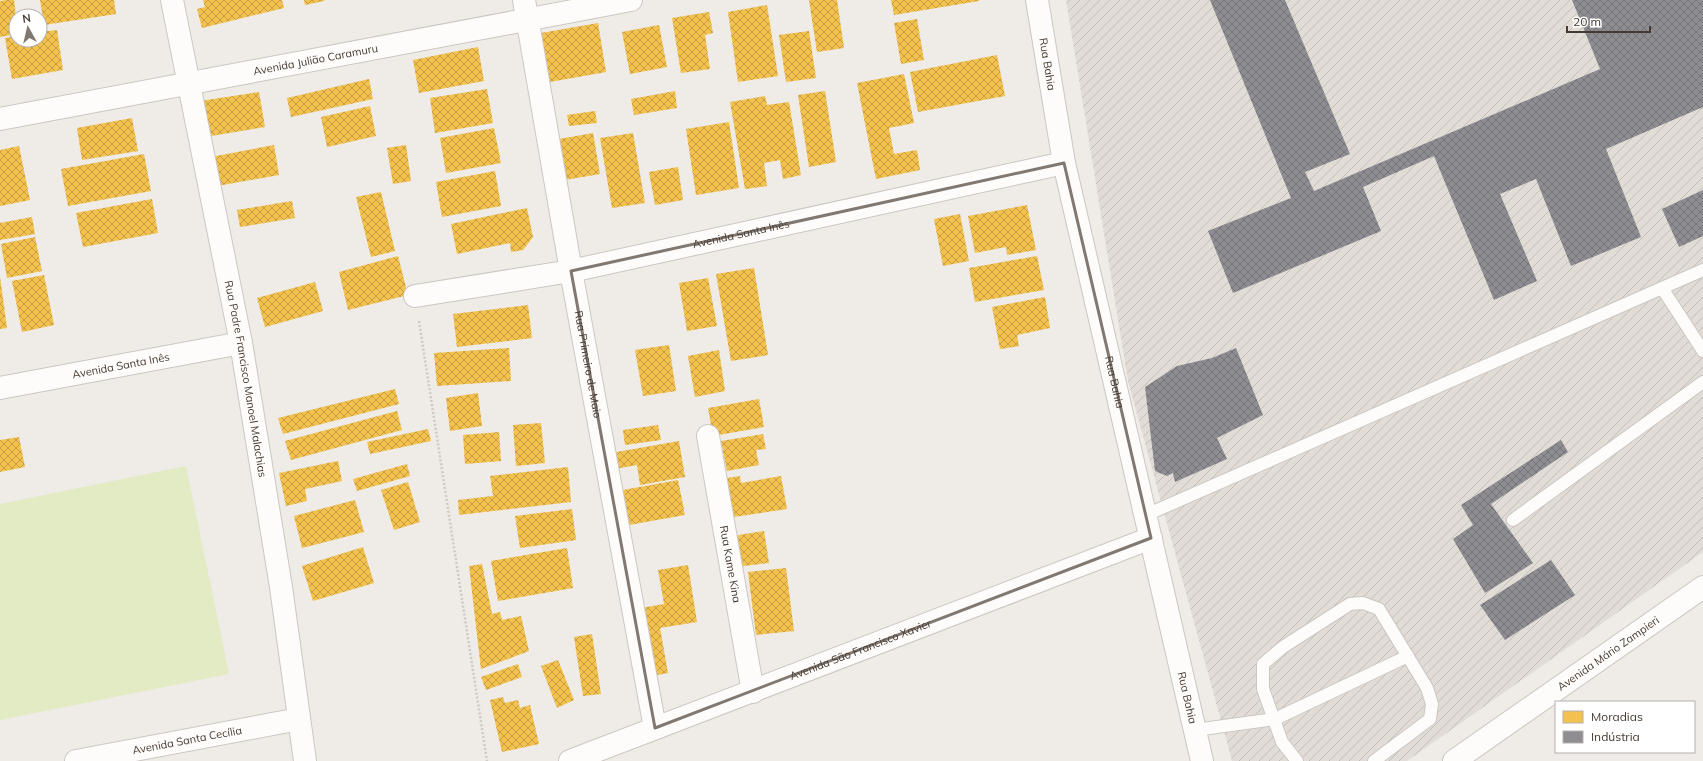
<svg xmlns="http://www.w3.org/2000/svg" width="1703" height="761" font-family="Mulish,sans-serif">
<defs>
<pattern id="industrial-furrows" width="10" height="10" patternUnits="userSpaceOnUse"><rect width="10" height="10" fill="#e2dcd7"/><path d="M-1 1l2-2M0 10L10 0M9 11l2-2" fill="none" stroke="#c3beb9"/></pattern>
<pattern id="homes-cross-hatch" width="8" height="8" patternUnits="userSpaceOnUse"><rect width="8" height="8" fill="#f2c14e"/><path d="M0 0l8 8M0 8l8-8" fill="none" stroke="#c69e41"/></pattern>
<pattern id="industry-cross-hatch" width="8" height="8" patternUnits="userSpaceOnUse"><rect width="8" height="8" fill="#8d8d92"/><path d="M0 0l8 8M0 8l8-8" fill="none" stroke="#757478"/></pattern>
</defs>
<rect width="100%" height="100%" fill="#efebe6"/>
<polygon fill="url(#industrial-furrows)" points="1066,0 1703,0 1703,552 1407,761 1232,761 1128,381"/>
<polygon fill="#e2ebc3" points="186,466 229,674 0,720 0,504"/>
<g fill="url(#homes-cross-hatch)">
<polygon points="6,0 14,0 16,16 16,34 0,37 0,1"/>
<polygon points="40,0 114,0 116,14 44,25"/>
<polygon points="203,0 282,0 284,8 202,28 197,9 205,7"/>
<polygon points="304,0 324,0 324,1 305,5"/>
<polygon points="809,0 837,0 844,48 817,52"/>
<polygon points="891,0 979,0 979,1 894,15"/>
<polygon points="767,5 778,76 738,82 728,12"/>
<polygon points="709,12 713,33 705,35 710,69 681,73 672,18"/>
<polygon points="917,19 924,60 901,64 894,23"/>
<polygon points="598,23 606,72 550,82 541,33"/>
<polygon points="659,25 667,67 630,74 622,32"/>
<polygon points="57,30 63,70 12,79 5,38 16,36 16,40 40,40 40,32"/>
<polygon points="809,31 816,78 786,82 779,35"/>
<polygon points="478,47 484,81 419,93 413,60"/>
<polygon points="997,55 1005,96 918,112 910,72"/>
<polygon points="904,74 914,123 889,128 894,154 917,150 920,170 876,179 857,83"/>
<polygon points="369,79 373,99 291,117 287,98"/>
<polygon points="487,89 493,123 435,133 430,98"/>
<polygon points="675,91 677,108 634,115 631,99"/>
<polygon points="825,91 836,162 809,167 798,95"/>
<polygon points="259,92 265,127 205,137 200,101"/>
<polygon points="765,96 767,105 789,102 801,175 783,179 780,160 764,163 767,186 745,189 730,102"/>
<polygon points="370,106 376,136 327,147 321,117"/>
<polygon points="595,111 597,123 569,126 567,115"/>
<polygon points="132,118 138,151 82,160 77,128"/>
<polygon points="729,122 739,188 696,195 686,129"/>
<polygon points="494,128 501,163 446,173 440,138"/>
<polygon points="593,133 600,174 565,180 559,139"/>
<polygon points="633,133 645,203 612,208 600,138"/>
<polygon points="274,145 279,175 217,186 211,157"/>
<polygon points="406,145 411,181 393,184 387,148"/>
<polygon points="19,146 30,200 0,206 0,150"/>
<polygon points="144,154 151,191 68,206 61,169"/>
<polygon points="678,167 683,200 655,205 649,172"/>
<polygon points="495,171 501,206 442,217 436,182"/>
<polygon points="381,192 395,251 371,257 356,197"/>
<polygon points="152,199 158,233 83,247 76,213"/>
<polygon points="292,201 295,218 240,227 237,210"/>
<polygon points="1027,205 1036,250 1007,255 1006,247 975,253 968,216"/>
<polygon points="527,208 533,237 523,250 511,252 510,243 457,254 451,224"/>
<polygon points="960,214 969,261 943,266 934,219"/>
<polygon points="32,217 35,234 0,240 0,223"/>
<polygon points="35,237 42,271 7,278 1,244"/>
<polygon points="398,256 408,295 348,310 339,272"/>
<polygon points="1037,256 1044,290 975,302 969,268"/>
<polygon points="754,268 768,355 731,361 716,274"/>
<polygon points="44,275 54,325 22,332 12,281"/>
<polygon points="0,277 7,328 0,329"/>
<polygon points="708,278 717,326 687,331 679,283"/>
<polygon points="315,282 323,311 265,327 257,298"/>
<polygon points="1045,297 1050,328 1017,335 1019,346 1000,349 992,307"/>
<polygon points="528,305 532,338 457,347 453,314"/>
<polygon points="669,345 676,391 643,396 635,350"/>
<polygon points="509,348 511,381 437,386 434,353"/>
<polygon points="719,350 725,391 695,397 688,356"/>
<polygon points="395,389 399,404 283,434 278,418"/>
<polygon points="478,393 482,426 450,431 446,398"/>
<polygon points="759,399 764,427 713,436 708,408"/>
<polygon points="397,411 402,430 291,460 285,441"/>
<polygon points="541,423 545,463 516,466 513,425"/>
<polygon points="658,425 661,440 625,445 623,430"/>
<polygon points="428,429 431,441 370,454 367,442"/>
<polygon points="499,432 501,461 465,464 463,435"/>
<polygon points="763,434 766,449 756,450 759,465 727,471 721,441"/>
<polygon points="19,437 25,467 0,472 0,440"/>
<polygon points="679,441 685,477 640,485 637,465 615,469 611,453"/>
<polygon points="338,461 342,481 305,489 307,501 286,506 279,473"/>
<polygon points="407,464 410,476 357,491 353,479"/>
<polygon points="568,467 571,502 459,515 458,500 493,496 490,476"/>
<polygon points="740,476 741,483 781,476 787,509 727,518 720,479"/>
<polygon points="678,480 685,515 629,525 623,490"/>
<polygon points="408,482 420,522 394,530 381,490"/>
<polygon points="355,500 364,532 302,548 294,516"/>
<polygon points="572,509 576,540 520,548 515,516"/>
<polygon points="764,531 769,563 736,567 732,536"/>
<polygon points="363,547 374,583 313,601 302,566"/>
<polygon points="567,548 573,588 498,601 491,561"/>
<polygon points="482,564 492,614 500,612 502,620 521,616 529,651 481,669 469,566"/>
<polygon points="688,565 697,622 660,628 668,673 652,676 641,608 664,604 658,570"/>
<polygon points="786,568 794,631 756,635 748,572"/>
<polygon points="592,634 601,694 583,696 574,637"/>
<polygon points="558,660 574,700 557,708 541,666"/>
<polygon points="518,664 522,677 486,690 481,677"/>
<polygon points="503,697 505,703 518,700 520,708 530,705 539,744 502,752 490,700"/>
</g>
<g fill="url(#industry-cross-hatch)">
<polygon points="1210,0 1285,0 1350,154 1305,172 1314,191 1600,69 1572,0 1703,0 1703,107 1606,149 1641,237 1571,266 1536,179 1500,194 1537,281 1494,300 1434,156 1363,187 1381,231 1233,293 1208,231 1291,198"/>
<polygon points="1703,190 1703,236 1679,247 1662,209"/>
<polygon points="1236,348 1263,415 1217,438 1227,459 1175,482 1173,473 1167,476 1155,471 1145,387 1177,366 1212,358"/>
<polygon points="1561,440 1568,452 1491,504 1533,563 1485,593 1453,539 1473,525 1461,505"/>
<polygon points="1551,560 1575,595 1505,640 1480,605"/>
</g>
<g fill="none" stroke-linecap="round" stroke-linejoin="round">
<defs>
<g id="lane">
<polyline points="1662,288 1703,351"/>
<polyline points="1146,515 1703,270"/>
<polyline points="1513,520 1703,382"/>
<polyline points="1195,730 1275,719 1408,656"/>
<polyline points="1297,761 1282,742 1263,689 1263,664 1283,647 1350,604 1363,603 1379,609 1427,688 1432,704 1430,719 1374,761"/>
</g>
<g id="street">
<path id="s1" d="M172 0 241 343 281 587 305 761"/>
<path id="s2" d="M524 0 571 271 655 728"/>
<path id="s3" d="M1037 0 1064 163 1202 761"/>
<path id="s4" d="M0 119 631 0"/>
<path id="s5" d="M415 296 571 271 1064 163"/>
<path id="s6" d="M0 388 241 343"/>
<path id="s7" d="M708 436 753 692"/>
<path id="s8" d="M76 761 299 719"/>
<path id="s9" d="M570 761 1151 538"/>
<path id="s10" d="M1454 761 1703 587"/>
</g>
</defs>
<use href="#lane" stroke="#cbc7c2" stroke-width="14"/>
<use href="#street" stroke="#cbc7c2" stroke-width="24"/>
<polyline stroke="#cec9c5" stroke-width="2.5" stroke-dasharray="2 2" stroke-linecap="butt" points="419,321 487,761"/>
<use href="#lane" stroke="#fdfcfb" stroke-width="12"/>
<use href="#street" stroke="#fdfcfb" stroke-width="22"/>
</g>
<path fill="none" stroke="#807871" stroke-width="3" stroke-linejoin="round" d="M1064 163 1151 538 655 728 571 271Z"/>
<g text-anchor="middle" dominant-baseline="central" stroke-width="4" stroke-linejoin="round" paint-order="stroke">
<g font-size="11" fill="#453a32" stroke="#fff">
<text stroke="none"><textPath href="#s4" startOffset="321">Avenida Julião Caramuru</textPath></text>
<text stroke="none"><textPath href="#s3" startOffset="65">Rua Bahia</textPath></text>
<text stroke="none"><textPath href="#s5" startOffset="332">Avenida Santa Inês</textPath></text>
<text stroke="none"><textPath href="#s2" startOffset="370">Rua Primeiro de Maio</textPath></text>
<text stroke="none"><textPath href="#s6" startOffset="123">Avenida Santa Inês</textPath></text>
<text stroke="none"><textPath href="#s1" startOffset="386">Rua Padre Francisco Manoel Malachias</textPath></text>
<text stroke="none"><textPath href="#s3" startOffset="390">Rua Bahia</textPath></text>
<text stroke="none"><textPath href="#s7" startOffset="130">Rua Kame Kina</textPath></text>
<text stroke="none"><textPath href="#s9" startOffset="311">Avenida São Francisco Xavier</textPath></text>
<text stroke="none"><textPath href="#s10" startOffset="188">Avenida Mário Zampieri</textPath></text>
<text stroke="none"><textPath href="#s3" startOffset="714">Rua Bahia</textPath></text>
<text stroke="none"><textPath href="#s8" startOffset="113">Avenida Santa Cecília</textPath></text>
</g>
</g>
<rect x="1555" y="701" width="140" height="52" fill="#ffffff" stroke="#b5b0ad"/>
<rect x="1563" y="711" width="20" height="12" fill="#f2c14e" stroke="#b5b0ad"/>
<text x="1591" y="721" font-size="12" fill="#453a32">Moradias</text>
<rect x="1563" y="731" width="20" height="12" fill="#8d8d92" stroke="#b5b0ad"/>
<text x="1591" y="741" font-size="12" fill="#453a32">Indústria</text>
<g transform="translate(28 28) rotate(352)"><circle r="19" fill="#ffffff" stroke="#b5b0ad"/>
<path d="M0-3L7 15L0 10L-7 15Z" fill="#807871"/>
<text y="-6" font-size="11" font-weight="bold" text-anchor="middle" fill="#453a32">N</text>
</g>
<path d="M1567 26v6h83v-6" fill="none" stroke="#453a32" stroke-width="2"/>
<text x="1573" y="26" font-size="12" fill="#453a32" stroke="#ffffff" stroke-width="3" paint-order="stroke">20 m</text>
</svg>
